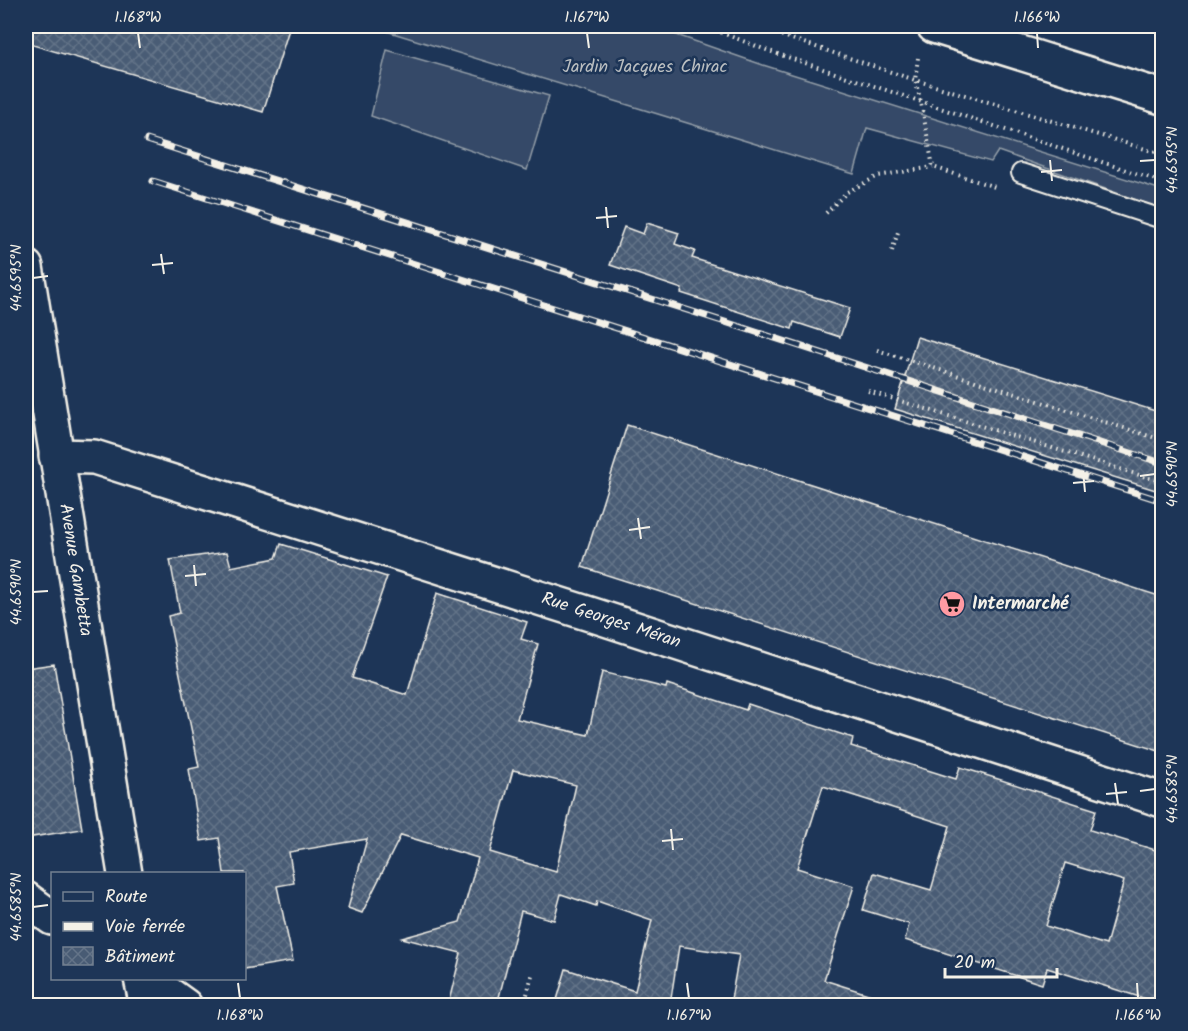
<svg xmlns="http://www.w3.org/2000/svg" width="1188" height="1031" font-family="Kalam,sans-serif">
<defs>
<pattern id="building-cross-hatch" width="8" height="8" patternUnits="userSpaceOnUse" patternTransform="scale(1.5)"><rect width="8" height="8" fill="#485b74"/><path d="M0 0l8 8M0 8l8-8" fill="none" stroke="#637388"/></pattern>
</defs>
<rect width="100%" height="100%" fill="#1d3557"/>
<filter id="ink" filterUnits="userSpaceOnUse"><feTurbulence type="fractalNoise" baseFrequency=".0167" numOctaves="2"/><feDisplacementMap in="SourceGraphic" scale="12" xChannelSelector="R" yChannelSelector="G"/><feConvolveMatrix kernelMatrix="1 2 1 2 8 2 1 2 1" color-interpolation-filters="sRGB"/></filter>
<g filter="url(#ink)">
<g fill="#354a67" stroke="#949ea8" stroke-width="1.5">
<polygon points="370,26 651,26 763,65 1162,190 1162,209 998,151 991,162 867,128 854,174"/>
<polygon points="387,50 549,96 527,170 371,116"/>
</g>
<g fill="url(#building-cross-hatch)" stroke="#f4f1e8" stroke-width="1.5" fill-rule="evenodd">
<polygon points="26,26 290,26 263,112 26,43"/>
<polygon points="647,223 679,233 675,244 695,251 692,258 850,308 840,337 794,322 792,329 681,293 682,289 610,265 624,227 643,234"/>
<polygon points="917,337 1162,413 1162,492 895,409"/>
<polygon points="627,425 1162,597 1162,752 582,567"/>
<path d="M281 544 387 577 352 678 407 695 437 593 527 622 521 639 538 644 517 719 588 735 602 672 666 688 667 684 746 710 748 704 853 738 851 746 956 779 960 767 1096 810 1090 830 1162 852V1004L1047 968 1042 984 905 940 909 924 863 910 874 873 931 890 950 826 823 786 797 868 854 886 824 980 884 999 883 1005H730L739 955 679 946 670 1005H575L557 1000 566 969 635 991 652 920 597 901 596 906 561 894 554 920 521 911 497 1005H448L461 953 402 938 460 922 478 858 401 835 362 913 348 908 367 839 289 852 294 883 277 886 293 961 244 969V873H224L219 838 201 841 189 769 199 767 168 616 180 613 170 560 227 552 231 567 276 558ZM513 770 576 785 556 872 490 852ZM1065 863 1124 881 1106 945 1046 926Z"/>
<polygon points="54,664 82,829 26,838 26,668"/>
</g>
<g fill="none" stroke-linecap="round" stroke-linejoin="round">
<defs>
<polyline id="lane" points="1021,173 1162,219"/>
<g id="street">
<polyline points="26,267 125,874"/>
<polyline points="56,456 94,457 593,615 1162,800"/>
<polyline points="141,978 147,1006"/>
</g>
<g id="secondary">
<polyline points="934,26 1162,97"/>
<polyline points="26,899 52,918"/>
<polyline points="146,978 185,1006"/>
</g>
</defs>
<use href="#lane" stroke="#f4f1e8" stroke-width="22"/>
<use href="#street" stroke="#f4f1e8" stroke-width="38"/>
<use href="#secondary" stroke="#f4f1e8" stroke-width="38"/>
<g stroke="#f4f1e8" stroke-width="4" stroke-dasharray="1.5 4.5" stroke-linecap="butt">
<polyline points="704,26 769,51 1162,182"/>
<polyline points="753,26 915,80 1162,154"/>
<polyline points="918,58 915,80 921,102 933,167 995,187"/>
<polyline points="826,213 847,192 878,176 933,167"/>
<polyline points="892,251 899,229"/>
<polyline points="877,350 1162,440"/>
<polyline points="868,391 1162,482"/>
<polyline points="524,1006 532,975"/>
</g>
<use href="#lane" stroke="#1d3557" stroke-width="18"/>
<use href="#street" stroke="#1d3557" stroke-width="33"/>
<use href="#secondary" stroke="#1d3557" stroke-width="33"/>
<defs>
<g id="rail">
<polyline points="147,140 725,322 1162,463"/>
<polyline points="153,181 1162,501"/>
</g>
</defs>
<use href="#rail" stroke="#f4f1e8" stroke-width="7"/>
<use href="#rail" stroke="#1d3557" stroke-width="4.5" stroke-dasharray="14" stroke-linecap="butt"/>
</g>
</g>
<path fill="none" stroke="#f4f1e8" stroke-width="2" d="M138 33 140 48M587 33 589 48M1037 33 1038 48M1050 160 1052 181M1140 161 1155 160M1041 172 1062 170M606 207 608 228M596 218 617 216M161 254 164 274M152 265 173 263M33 278 48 276M1083 471 1085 492M1140 476 1155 474M1073 483 1094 481M638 518 641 539M629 530 650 527M194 565 196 586M185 576 206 574M33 592 48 591M1115 783 1118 804M1140 791 1155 789M1106 794 1127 792M671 829 673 850M662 841 683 839M33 907 48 905M238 983 240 998M687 983 689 998M1137 983 1138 998"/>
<defs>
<symbol id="supermarket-disc" viewBox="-11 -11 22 22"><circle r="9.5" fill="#ff9aa2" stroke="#1d3557"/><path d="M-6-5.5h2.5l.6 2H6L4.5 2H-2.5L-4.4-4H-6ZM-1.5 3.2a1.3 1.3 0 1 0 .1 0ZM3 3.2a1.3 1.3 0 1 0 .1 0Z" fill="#111"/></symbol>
</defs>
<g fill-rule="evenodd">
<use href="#supermarket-disc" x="937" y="589" width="30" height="30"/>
</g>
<g text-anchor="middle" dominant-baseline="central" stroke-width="5" stroke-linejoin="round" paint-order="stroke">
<g font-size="18" fill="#bbbfc1" stroke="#1d3557">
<text x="645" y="67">Jardin Jacques Chirac</text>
</g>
<g font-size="18" fill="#f4f1e8" stroke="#1d3557">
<text transform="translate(75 570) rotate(81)">Avenue Gambetta</text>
<text transform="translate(611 621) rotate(18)">Rue Georges Méran</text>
</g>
<g font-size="18" font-weight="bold" fill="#f4f1e8" stroke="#1d3557" text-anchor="start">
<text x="972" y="604">Intermarché</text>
</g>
</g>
<rect width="1188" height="1031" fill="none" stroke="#1d3557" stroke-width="66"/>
<rect x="51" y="872" width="195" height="108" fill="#1d3557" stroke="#738091" stroke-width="1.5"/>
<rect x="63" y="892" width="30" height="9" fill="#1d3557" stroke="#738091" stroke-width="1.5"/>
<text x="105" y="902" font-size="18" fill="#f4f1e8">Route</text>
<rect x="63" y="922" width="30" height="9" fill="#f4f1e8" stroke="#738091" stroke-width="1.5"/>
<text x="105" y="932" font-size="18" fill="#f4f1e8">Voie ferrée</text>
<rect x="63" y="947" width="30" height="18" fill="url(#building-cross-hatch)" stroke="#738091" stroke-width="1.5"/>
<text x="105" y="962" font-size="18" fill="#f4f1e8">Bâtiment</text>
<path d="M945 968v9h112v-9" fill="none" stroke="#f4f1e8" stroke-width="3"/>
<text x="954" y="968" font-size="18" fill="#f4f1e8" stroke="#1d3557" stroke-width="4.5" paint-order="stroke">20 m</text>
<rect x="33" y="33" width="1122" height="965" fill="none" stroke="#f4f1e8" stroke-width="2"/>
<g font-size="15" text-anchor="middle" fill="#f4f1e8">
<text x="138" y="22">1.168°W</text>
<text x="587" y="22">1.167°W</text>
<text x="1037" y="22">1.166°W</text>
<text transform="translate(1172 160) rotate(-90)" y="5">44.6595°N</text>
<text transform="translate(16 278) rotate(-90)" y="5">44.6595°N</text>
<text transform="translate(1172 474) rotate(-90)" y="5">44.6590°N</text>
<text transform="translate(16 592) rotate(-90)" y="5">44.6590°N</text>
<text transform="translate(1172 789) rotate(-90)" y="5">44.6585°N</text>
<text transform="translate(16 907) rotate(-90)" y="5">44.6585°N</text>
<text x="240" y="1020">1.168°W</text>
<text x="689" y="1020">1.167°W</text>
<text x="1138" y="1020">1.166°W</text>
</g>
</svg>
